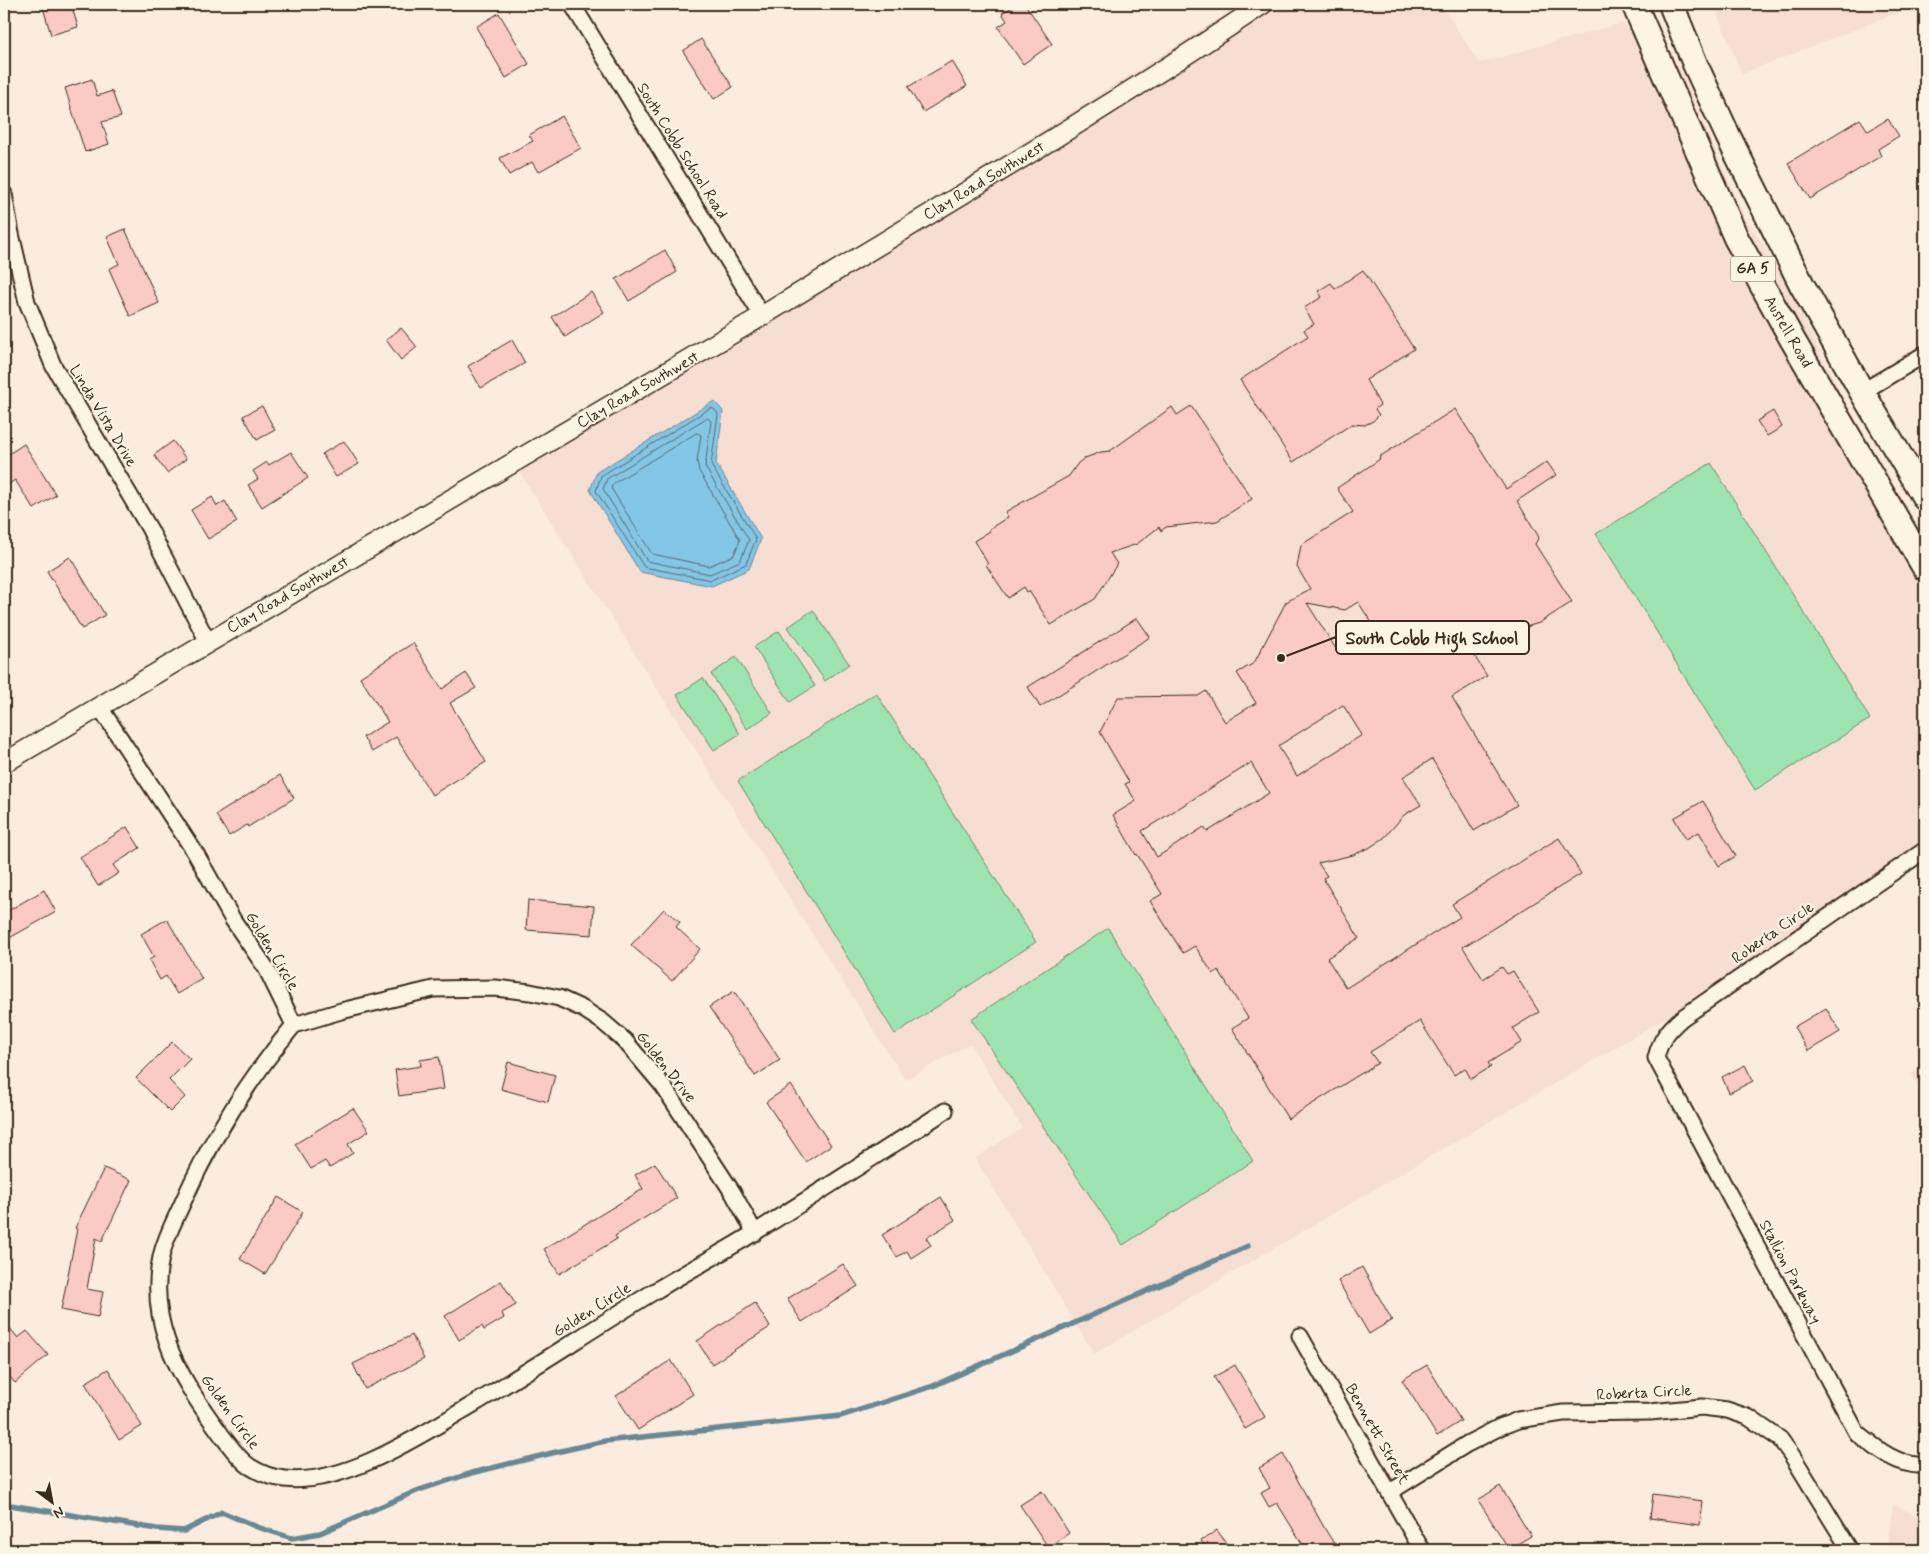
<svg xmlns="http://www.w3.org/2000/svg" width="1929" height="1554" font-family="Mynerve,sans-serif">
<rect width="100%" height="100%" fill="#fcecdf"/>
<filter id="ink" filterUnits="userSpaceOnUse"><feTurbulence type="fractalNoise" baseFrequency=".02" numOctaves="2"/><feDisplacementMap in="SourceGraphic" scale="10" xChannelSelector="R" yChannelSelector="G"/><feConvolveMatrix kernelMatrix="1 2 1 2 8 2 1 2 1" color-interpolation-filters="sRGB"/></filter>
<g filter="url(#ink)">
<g fill="#f7ded3">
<polygon points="1242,4 1441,4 1479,63 1622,23 1680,68 1742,212 1781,274 1925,561 1925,855 1862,899 1627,1041 1094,1354 975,1158 1022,1128 970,1044 905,1080 508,454 746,317"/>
<polygon points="1713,4 1920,4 1742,74"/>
<polygon points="1925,1066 1925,1097 1911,1073"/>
<polygon points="1893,1504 1925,1520 1925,1550 1891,1550 1887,1544"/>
</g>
<g fill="#9ee4b1" stroke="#6c8768">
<polygon points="1711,463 1870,719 1755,790 1596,534"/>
<polygon points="813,610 849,664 825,681 788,627"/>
<polygon points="779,631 815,686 790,702 754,647"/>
<polygon points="736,657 772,713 747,729 711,674"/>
<polygon points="703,678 740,734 714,750 677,695"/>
<polygon points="876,693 1036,942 895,1034 738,781"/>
<polygon points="1108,928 1253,1161 1123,1245 971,1019"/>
</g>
<polygon fill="#84c6e5" stroke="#678895" points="714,401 723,411 716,463 761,539 749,569 712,586 640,572 590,490 597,472"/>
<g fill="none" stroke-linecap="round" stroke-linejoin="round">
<g stroke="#58686e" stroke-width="1">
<polygon points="711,408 714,409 718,414 711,465 756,539 746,564 711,580 644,567 596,491 601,476"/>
<polygon points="707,418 711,421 705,467 749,540 740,561 710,574 647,561 603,489 607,479"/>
<polygon points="697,433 701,435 697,461 699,471 740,540 734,555 709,566 652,554 611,488 613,484"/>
</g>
<polyline stroke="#678895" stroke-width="5.5" points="4,1504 157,1529 184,1531 222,1512 257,1527 292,1538 320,1533 419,1490 472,1473 552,1453 605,1441 841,1416 933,1386 1248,1246"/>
</g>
<g fill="#facac5" stroke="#3b2a1e" fill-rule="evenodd">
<polygon points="42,4 71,4 78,27 51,35"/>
<polygon points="1017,4 1025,4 1052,44 1023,64 998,27 1007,21 1002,13"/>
<polygon points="499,13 529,64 506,78 476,27"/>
<polygon points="701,39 733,87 714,99 683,51"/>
<polygon points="952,61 967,86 923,112 908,87"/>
<polygon points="92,79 97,96 112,91 121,117 102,122 109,144 85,152 65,88"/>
<polygon points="562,116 581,148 538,172 532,162 509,175 500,158 533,141 529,135"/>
<polygon points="1860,119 1868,131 1888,119 1899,136 1878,149 1881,156 1810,199 1788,163"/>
<polygon points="125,229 159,303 130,316 109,269 119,264 107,237"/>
<polygon points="665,250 677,272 629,301 616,279"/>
<polygon points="1363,270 1414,349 1366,380 1380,405 1375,409 1379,415 1373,421 1365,425 1352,424 1293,462 1240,380 1308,336 1304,330 1314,324 1304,308 1322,297 1318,291 1331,283 1335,289"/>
<polygon points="591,292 604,312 565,337 552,317"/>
<polygon points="401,328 417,347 401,360 386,340"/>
<polygon points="512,340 525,363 481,388 468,366"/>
<polygon points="262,406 275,430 257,440 243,416"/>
<polygon points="1191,406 1252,499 1217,521 1166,527 1161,531 1159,527 1137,544 1110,553 1117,564 1095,599 1051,625 1029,591 1027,592 1024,587 1008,598 986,565 988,564 974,541 990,531 989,529 1008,517 1005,512 1069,476 1078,463 1085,458 1101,452 1110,451 1172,407 1177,415"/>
<path d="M1455 409 1506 489 1547 462 1556 475 1517 501 1539 537 1535 544 1572 602 1539 623 1526 627 1475 657 1487 676 1452 697 1517 805 1474 831 1432 759 1403 777 1421 805 1404 815 1384 838 1369 848 1353 855 1318 863 1327 876 1323 878 1359 938 1327 958 1346 988 1460 917 1452 904 1559 838 1581 874 1463 947 1483 979 1502 967 1507 974 1513 971 1539 1012 1513 1028 1522 1042 1488 1063 1491 1067 1471 1079 1465 1068 1454 1075 1420 1021 1370 1052 1378 1063 1288 1119 1232 1028 1248 1018 1218 970 1213 974 1195 946 1183 953 1150 901 1162 894 1137 854 1136 855 1113 815 1136 801 1125 784 1129 782 1100 732 1118 697 1198 696 1206 691 1225 722 1256 703 1237 673 1254 663 1286 602 1310 589 1297 567 1301 545 1353 512 1337 488 1380 459 1379 457ZM1358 602 1376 629 1338 652 1307 603 1345 610ZM1343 705 1362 735 1297 776 1278 746ZM1251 763 1269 793 1207 832 1204 827 1157 857 1142 831Z"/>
<polygon points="1773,411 1782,427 1767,436 1757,421"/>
<polygon points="173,441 186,459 167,473 154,455"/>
<polygon points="344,441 359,464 336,477 322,454"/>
<polygon points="24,444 56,495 34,509 15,480 4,487 4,457"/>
<polygon points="291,452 308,478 262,507 248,485 258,479 253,471 267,462 269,465"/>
<polygon points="212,497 217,506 225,501 237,522 208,539 191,510"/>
<polygon points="70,557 105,615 82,629 47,571"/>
<polygon points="1137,618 1150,637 1040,707 1028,687"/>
<polygon points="413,643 442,689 466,673 476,688 450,703 486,762 432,795 396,737 372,752 363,737 388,722 360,677"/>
<polygon points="280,775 294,798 248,827 247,825 229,836 216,815"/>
<polygon points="1703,801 1736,856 1719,866 1699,832 1686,839 1674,818"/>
<polygon points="127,827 140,848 113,865 119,873 98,886 80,857"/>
<polygon points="44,890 56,912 4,941 4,913"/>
<polygon points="528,900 594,906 592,935 526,930"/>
<polygon points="664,909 680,922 676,927 700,949 672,981 631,945"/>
<polygon points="167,919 202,979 177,994 166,976 160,980 149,960 154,957 141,934"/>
<polygon points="734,991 780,1060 755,1076 709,1007"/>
<polygon points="1826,1008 1840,1032 1808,1051 1794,1027"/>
<polygon points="172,1042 190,1059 169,1080 185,1097 170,1112 136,1078"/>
<polygon points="439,1057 444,1089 399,1096 395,1070 421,1066 420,1060"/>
<polygon points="508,1062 555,1075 548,1102 501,1089"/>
<polygon points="1745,1065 1753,1081 1729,1093 1722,1077"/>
<polygon points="791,1085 831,1145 806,1162 766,1102"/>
<polygon points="353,1108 369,1131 348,1144 353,1153 330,1168 325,1161 311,1169 295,1144"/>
<polygon points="655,1163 677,1198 615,1236 617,1239 559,1274 544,1249 643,1189 635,1175"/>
<polygon points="104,1168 131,1180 102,1241 96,1238 87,1289 103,1292 98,1317 61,1310 77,1229 75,1228"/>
<polygon points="278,1197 303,1212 265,1274 240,1259"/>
<polygon points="941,1197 955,1220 926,1238 931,1245 911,1258 907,1251 897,1257 882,1235"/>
<polygon points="843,1264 858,1286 802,1322 787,1299"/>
<polygon points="1362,1267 1392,1320 1369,1334 1338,1281"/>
<polygon points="501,1281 516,1305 502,1313 504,1318 484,1330 482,1326 459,1340 445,1316"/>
<polygon points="755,1303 770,1327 712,1364 697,1341"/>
<polygon points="4,1321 18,1338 27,1331 48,1355 15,1383 4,1370"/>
<polygon points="412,1335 424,1359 365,1389 353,1364"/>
<polygon points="671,1360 693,1394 638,1430 616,1396"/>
<polygon points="1235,1365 1265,1417 1245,1429 1214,1377"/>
<polygon points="1427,1365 1461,1421 1437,1436 1402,1380"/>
<polygon points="108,1369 142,1426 119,1440 85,1383"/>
<polygon points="1283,1454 1325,1529 1338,1550 1306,1550 1277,1503 1269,1507 1261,1493 1270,1488 1259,1468"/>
<polygon points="1500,1486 1531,1536 1509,1549 1478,1500"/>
<polygon points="1042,1491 1069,1533 1048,1547 1020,1505"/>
<polygon points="1653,1494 1703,1501 1700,1525 1650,1518"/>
<polygon points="1217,1530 1231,1550 1208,1550 1201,1541"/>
</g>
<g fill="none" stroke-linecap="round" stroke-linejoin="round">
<defs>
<g id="minor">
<polyline points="572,4 762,316"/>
<polyline points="4,194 11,234 27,302 53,365 149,528 208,642"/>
<polyline points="1862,392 1925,354"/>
<polyline points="99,706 196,854 233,920 266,968 294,1025"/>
<path d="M1925 850 1682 1018C1668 1030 1660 1040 1656 1058L1857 1433C1877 1449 1899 1467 1925 1465"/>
<path d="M294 1025C249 1079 211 1139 183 1202 175 1220 165 1238 161 1257 155 1286 157 1313 167 1341 179 1376 201 1407 223 1437 230 1446 239 1459 249 1466 260 1473 273 1478 285 1479 345 1486 422 1434 472 1405 534 1368 594 1328 655 1291 689 1270 724 1252 757 1231 820 1192 883 1151 945 1111"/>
<polyline points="294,1025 341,1011 433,989 495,988 530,992 559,998 583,1009 603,1022 625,1041 663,1086 733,1193 755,1233"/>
<polyline points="1300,1336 1422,1550"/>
<polyline points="1390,1492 1467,1444 1500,1427 1518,1420 1563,1413 1650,1412 1702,1407 1727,1410 1748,1417 1780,1439 1793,1457 1850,1550"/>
</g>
<path id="tertiary" d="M4 763 762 316C930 213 1100 114 1263 4"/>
<g id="primary">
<polyline points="1634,4 1736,238 1792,339 1925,568"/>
<polyline points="1671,4 1695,64 1728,136 1802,285 1862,392 1925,498"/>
</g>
</defs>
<use href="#minor" stroke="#3b2a1e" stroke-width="19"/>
<use href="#tertiary" stroke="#3b2a1e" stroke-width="22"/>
<use href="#primary" stroke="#3b2a1e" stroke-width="28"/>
<use href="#minor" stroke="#fcf5e5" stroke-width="15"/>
<use href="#tertiary" stroke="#fcf5e5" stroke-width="19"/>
<use href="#primary" stroke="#fcf5e5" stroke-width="24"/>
</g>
</g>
<g text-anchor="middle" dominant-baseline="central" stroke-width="4" stroke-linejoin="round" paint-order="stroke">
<rect fill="#fcf5e5" stroke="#75675a" stroke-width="1" x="1730.5" y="256.5" width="45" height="25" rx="4"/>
<g font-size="15" font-weight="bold" fill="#3b2a1e">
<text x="1753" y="269">GA 5</text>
</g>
<g font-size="16" fill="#3b2a1e" stroke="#fcf5e5">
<text transform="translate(682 151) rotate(58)">South Cobb School Road</text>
<text transform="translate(984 181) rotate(-31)">Clay Road Southwest</text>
<text transform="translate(1788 332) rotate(60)">Austell Road</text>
<text transform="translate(638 390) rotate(-30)">Clay Road Southwest</text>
<text transform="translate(103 416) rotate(59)">Linda Vista Drive</text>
<text transform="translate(288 595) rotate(-30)">Clay Road Southwest</text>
<text transform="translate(1773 933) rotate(-35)">Roberta Circle</text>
<text transform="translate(272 951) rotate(59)">Golden Circle</text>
<text transform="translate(666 1067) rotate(52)">Golden Drive</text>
<text transform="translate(1790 1272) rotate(62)">Stallion Parkway</text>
<text transform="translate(592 1310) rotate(-32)">Golden Circle</text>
<text transform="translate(1644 1393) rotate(-3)">Roberta Circle</text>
<text transform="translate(230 1412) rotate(54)">Golden Circle</text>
<text transform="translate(1377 1434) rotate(60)">Bennett Street</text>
</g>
</g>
<path fill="none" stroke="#3b2a1e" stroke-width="2" d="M1281 658L1336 637"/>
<circle fill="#3b2a1e" stroke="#fcf5e5" stroke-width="2" cx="1281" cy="658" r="5"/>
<rect fill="#fcf5e5" stroke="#3b2a1e" stroke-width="2" x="1336" y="621" width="193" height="33" rx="5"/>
<g font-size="18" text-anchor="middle" font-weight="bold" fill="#3b2a1e">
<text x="1432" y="644">South Cobb High School</text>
</g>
<rect width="1929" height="1554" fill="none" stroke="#fcf5e5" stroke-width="20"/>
<rect x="10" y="10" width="1909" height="1534" fill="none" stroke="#3b2a1e" stroke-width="2" filter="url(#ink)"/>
<g transform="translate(52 1502) rotate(148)" stroke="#fcf5e5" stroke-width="4" paint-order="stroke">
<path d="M0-4L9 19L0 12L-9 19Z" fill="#3b2a1e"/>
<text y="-8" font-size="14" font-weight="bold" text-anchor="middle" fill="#3b2a1e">N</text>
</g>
</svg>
